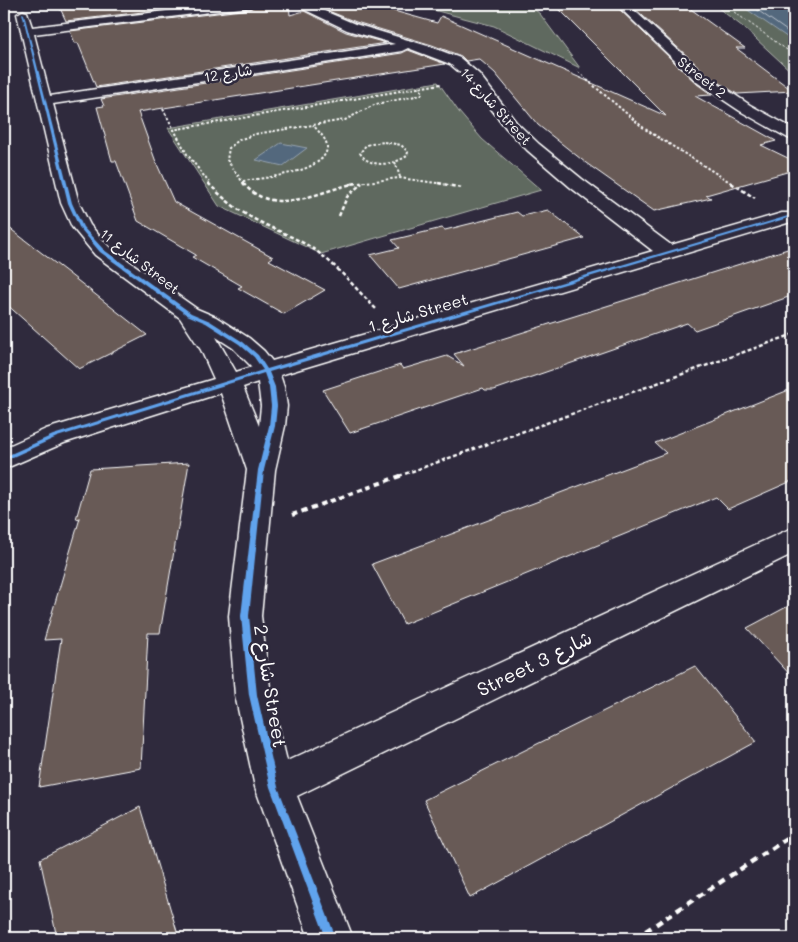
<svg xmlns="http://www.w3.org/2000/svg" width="798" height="942" font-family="Mali,'Playpen Sans Arabic',sans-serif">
<rect width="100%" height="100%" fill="#2f2a3d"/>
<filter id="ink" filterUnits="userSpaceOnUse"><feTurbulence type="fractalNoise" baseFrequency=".02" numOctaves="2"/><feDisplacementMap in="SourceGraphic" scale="10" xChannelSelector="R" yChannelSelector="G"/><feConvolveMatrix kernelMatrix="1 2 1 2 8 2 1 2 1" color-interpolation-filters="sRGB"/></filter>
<g filter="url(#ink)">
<g fill="#5f695e" stroke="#afb4ae">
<polygon points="416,4 528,4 540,14 580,68 494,26 422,7"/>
<polygon points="713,4 794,4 794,74 743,27"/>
<polygon points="438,82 459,112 482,139 541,190 321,254 219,206 168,128"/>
</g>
<g fill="#52677d" stroke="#97a4b1">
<polygon points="739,4 794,4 794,42"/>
<polygon points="281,143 307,148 283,166 256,160"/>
</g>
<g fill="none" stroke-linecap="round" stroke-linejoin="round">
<polyline stroke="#bac2cb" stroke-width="1" points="749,4 794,36"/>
</g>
<g fill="#685a57" stroke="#fff">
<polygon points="96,4 211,4 66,21 60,8"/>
<polygon points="258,4 289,4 290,15 304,11 346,32 386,43 96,87 78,43 75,43 70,31 250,9"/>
<polygon points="338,4 375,4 394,11 437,23 441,16 666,116 559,9 616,6 697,84 712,95 695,96 776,141 761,145 794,161 794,170 706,195 711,198 654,211 586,163 538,125 495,73 479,59 466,61 461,56 432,45 356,22 321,8"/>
<polygon points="650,5 653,7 688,7 745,48 736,48 793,91 737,94 709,76 632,6"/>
<polygon points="408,50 445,64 138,112 156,162 174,202 273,257 269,260 325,290 284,314 238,288 242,286 192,257 196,255 138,221 116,161 112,161 97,107 104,106 101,99 402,53"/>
<polygon points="548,210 584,238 399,289 370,255 399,248 392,240 442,228 445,230 517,212 522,216"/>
<polygon points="4,224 68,273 147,335 79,369 4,302"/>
<polygon points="794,247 794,295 695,330 687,323 494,390 485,390 483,388 350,433 323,390 400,365 403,369 447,356 464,366 454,354"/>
<polygon points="794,388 794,480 728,509 716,497 404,624 372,564 666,453 655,443"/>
<polygon points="189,463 160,633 148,633 141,768 39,787 61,639 44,640 80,518 76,519 90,469"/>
<polygon points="794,603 794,679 747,628"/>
<polygon points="695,666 756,742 470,898 424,800"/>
<polygon points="140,807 179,938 57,938 40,859"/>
</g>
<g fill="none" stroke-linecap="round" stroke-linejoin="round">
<defs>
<g id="street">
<path d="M225 4H256L250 7 34 34 50 96 395 44 347 30 293 4H308L355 24 431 47 460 58 479 74 516 122 539 144 582 179 671 245 782 213H794V221L280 375 284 387 287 406 285 426 275 470 261 616 271 695 287 761 794 527V553L297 796 353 938H309L255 787 235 695 229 616 247 470 221 393 64 443 4 469V448L46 429 214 379 201 350 180 318 95 255 72 227 61 203 17 14 23 11 27 12 32 27ZM408 48 450 64 469 80 506 128 527 150 570 187 653 251 272 361 264 351 249 338 216 317 197 309 109 247 90 225 79 203 53 104 402 51ZM216 337 233 348 252 367 236 372ZM258 382 261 406 259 426 243 387Z"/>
<polygon points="616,4 627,4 708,77 750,105 794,129 794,140 788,138 740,111 698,83"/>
</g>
</defs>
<use href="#street" stroke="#fff" stroke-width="3"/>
<g stroke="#fff" stroke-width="1" stroke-dasharray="2.5 2" stroke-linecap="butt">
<polyline points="723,4 794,55"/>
<polyline points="575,69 589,82"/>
</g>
<g stroke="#fff" stroke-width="2" stroke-dasharray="2.5 2" stroke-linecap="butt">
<polyline points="587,80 645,129 733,184"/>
<polyline points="163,109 187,154 210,184"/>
<polyline points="172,130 441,84"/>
<path d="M384 142 401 145 408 152 407 156C393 165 370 169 360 153L366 145Z"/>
<polyline points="395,162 400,177"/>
<path d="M243 181C262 178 325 173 327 148 328 140 318 131 313 125"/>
<polyline points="244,184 227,160 229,148 239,140 255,134 345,120 376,104 421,95 423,92 419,88"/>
<polyline points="350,184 399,178 444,184"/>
</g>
<g stroke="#fff" stroke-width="2.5" stroke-dasharray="4 2.5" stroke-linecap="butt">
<path d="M208 183C220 195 232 206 247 215 267 227 291 235 312 248 337 265 355 288 376 309"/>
<path d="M243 183C273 219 319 191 356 183"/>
<polyline points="438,183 462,188"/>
<polyline points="731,183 755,198"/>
<polyline points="339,216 347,197 362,183"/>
<polyline points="399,476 794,334"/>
</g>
<polyline stroke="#fff" stroke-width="4" stroke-dasharray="5.5 4.5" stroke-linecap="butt" points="292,515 403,475"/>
<polyline stroke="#fff" stroke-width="4.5" stroke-dasharray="7 5.5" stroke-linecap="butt" points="635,938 794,834"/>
<use href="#street" fill="#2f2a3d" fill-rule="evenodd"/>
<defs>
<polygon id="cycleway" points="22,13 24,14 72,203 83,227 104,250 191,313 210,321 243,342 258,355 267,369 788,216 791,217 269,372 275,387 277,406 275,426 264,470 249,616 257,695 278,787 336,938 326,938 270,787 249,695 241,616 258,470 269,426 271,406 269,387 264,373 57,437 4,461 4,457 53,435 263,370 254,357 239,344 206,323 187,315 100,252 79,227 68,203"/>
</defs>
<use href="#cycleway" stroke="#2f2a3d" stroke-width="3"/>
<use href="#cycleway" fill="#60a3ed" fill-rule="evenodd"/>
</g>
</g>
<g text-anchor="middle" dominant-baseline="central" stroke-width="5" stroke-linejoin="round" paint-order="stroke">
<g font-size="14" fill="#fff" stroke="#2f2a3d">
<text transform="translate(228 73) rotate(-9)">شارع 12</text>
<text transform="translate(702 77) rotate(38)">Street 2</text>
<text transform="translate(496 106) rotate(48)">شارع 14 Street</text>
<text transform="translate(140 261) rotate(38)">شارع 11 Street</text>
</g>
<g font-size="16" fill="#fff" stroke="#2f2a3d">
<text transform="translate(418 312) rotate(-16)">شارع 1 Street</text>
</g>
<g font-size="19" fill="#fff" stroke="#2f2a3d">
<text transform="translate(534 663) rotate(-26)">Street شارع 3</text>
<text transform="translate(271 686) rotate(81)">شارع 2 Street</text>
</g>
</g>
<rect width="798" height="942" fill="none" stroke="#2f2a3d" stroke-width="20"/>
<rect x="10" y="10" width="778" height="922" fill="none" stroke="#fff" stroke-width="2" filter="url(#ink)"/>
</svg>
